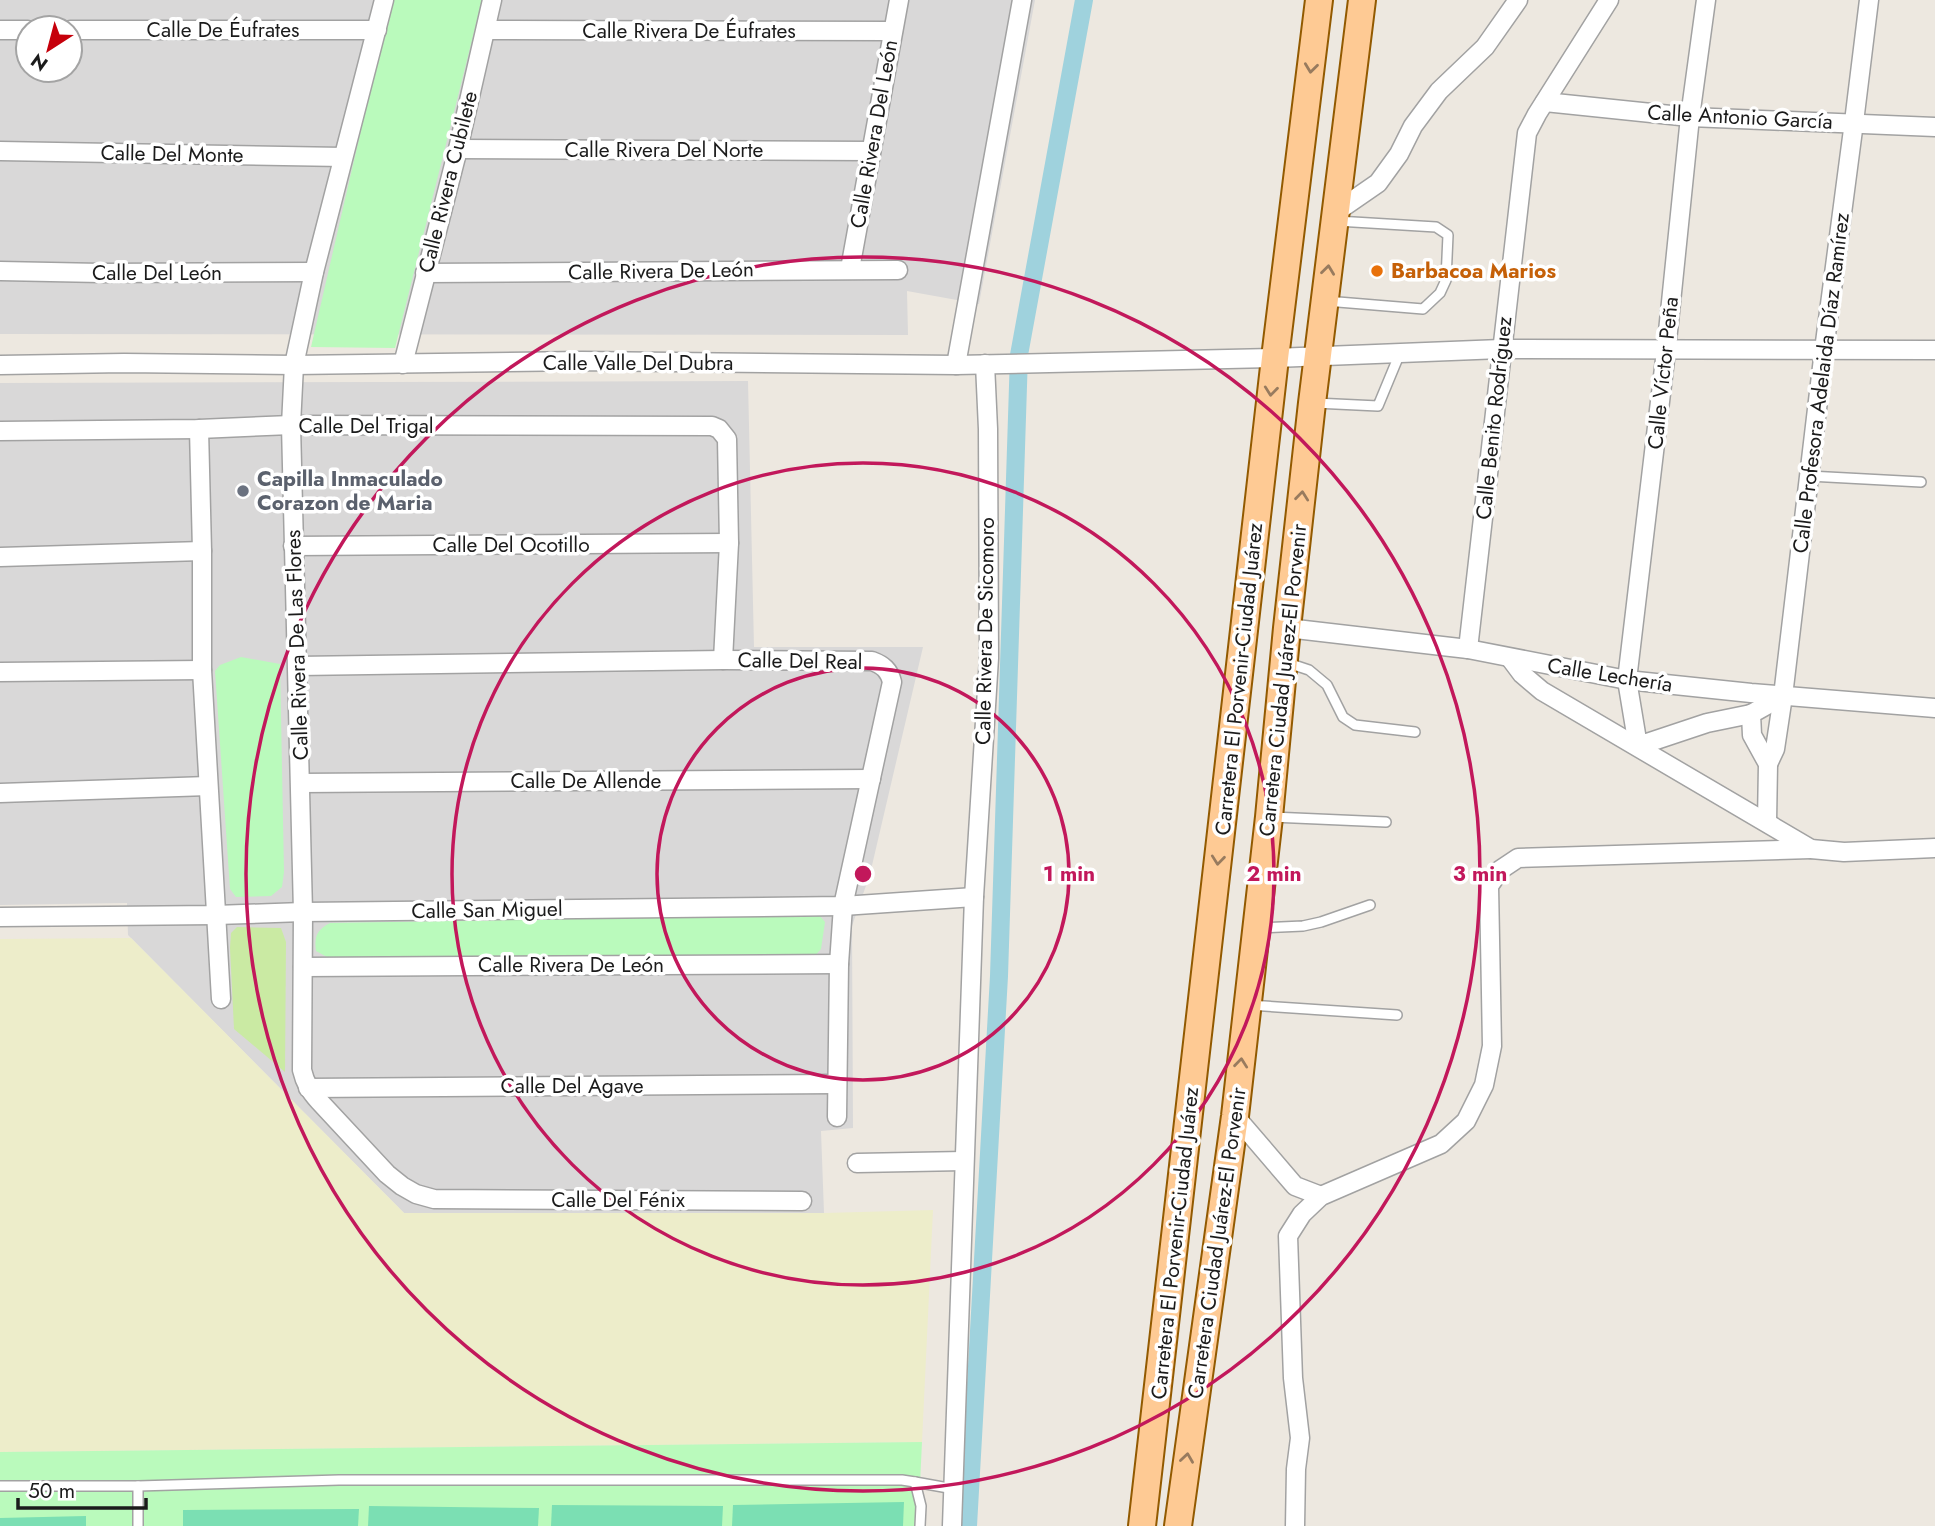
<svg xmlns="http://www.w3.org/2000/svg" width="1935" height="1526" font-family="Jost,sans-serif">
<rect width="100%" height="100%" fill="#ede8e0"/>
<g fill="#d9d8d8" fill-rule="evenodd">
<path d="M0 0H1035L979 304 907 291 908 335 0 334ZM28 28H70V70H28Z"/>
<polygon points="748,381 754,647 923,647 870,874 852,926 853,1128 821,1131 824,1213 404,1213 128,935 127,903 0,905 0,383"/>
</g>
<polygon fill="#ededca" points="131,938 404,1213 824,1213 933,1210 922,1442 0,1452 0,939"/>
<polygon fill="#caeaa3" points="237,927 281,928 286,942 285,1072 234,1029 230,948 231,933"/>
<g fill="#bafabc">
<polygon points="391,0 482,0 395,348 311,347"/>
<polygon points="241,657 280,664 284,872 282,887 271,896 236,897 230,889 215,671 220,665"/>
<path d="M819 915 825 922 821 949 813 958 327 957 316 951C314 936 317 930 330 923Z"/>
<polygon points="922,1442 918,1526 0,1526 0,1452"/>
</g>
<g fill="#7bdfb3">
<polygon points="904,1502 903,1526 732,1526 733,1505"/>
<polygon points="552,1505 723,1506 722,1526 551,1526"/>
<polygon points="369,1506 539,1508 538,1526 368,1526"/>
<polygon points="359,1509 358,1526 183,1526 183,1510"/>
<polygon points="86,1516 86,1526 0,1526 0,1518"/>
</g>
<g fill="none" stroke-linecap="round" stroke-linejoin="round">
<polyline stroke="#9fd2dd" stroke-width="18" points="968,1526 999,976 1019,355 1084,0"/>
<defs>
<g id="lane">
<polyline points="1326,301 1423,309 1440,293 1446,280 1448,235 1436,227 1337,221"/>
<polyline points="1315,403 1378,406 1400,353"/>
<polyline points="1809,476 1921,482"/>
<polyline points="1288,663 1309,670 1327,685 1343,717 1355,725 1415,732"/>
<polyline points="1272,817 1386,822"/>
<polyline points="1260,928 1303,926 1321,922 1370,905"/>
<polyline points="1249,1005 1397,1015"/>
<polyline points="915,1482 954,1489"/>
<polyline points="0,1486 138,1486 339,1480 902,1480 915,1482 921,1506 920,1526"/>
<polyline points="138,1486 138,1526"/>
</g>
<g id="street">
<path d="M384 0 314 272 294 365 291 425 303 912 302 1070C305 1083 310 1091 319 1101L387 1174 402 1186 416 1194 434 1199 802 1201"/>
<polyline points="1706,0 1690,117 1666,351 1627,680 1638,746 1707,723 1751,714"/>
<polyline points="0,30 28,30"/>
<polyline points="70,30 377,30"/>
<polyline points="486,30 893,31"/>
<polyline points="1545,102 1690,117 1935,127"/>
<polyline points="458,149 870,151"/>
<polyline points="0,151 343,157"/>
<polyline points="1336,212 1378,183 1399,154 1413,126 1439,91 1485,47 1518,0"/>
<polyline points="850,269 899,0"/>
<polyline points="0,271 101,273 314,272"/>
<polyline points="425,273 898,270"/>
<polyline points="403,364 458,149 492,0"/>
<polyline points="0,365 124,363 294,365 582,361 956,365 1275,358 1501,349 1935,350"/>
<polyline points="956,365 1022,0"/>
<polyline points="199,429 202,551 202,670 221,999"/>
<polyline points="0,431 199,429 291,425 712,426 719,429 727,439 729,543 723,660"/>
<polyline points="293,546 729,543"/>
<polyline points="0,557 202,551"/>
<polyline points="1287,628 1468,649 1627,680 1751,693 1935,708"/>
<polyline points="1468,649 1527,133 1537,114 1609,0"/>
<polyline points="1510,658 1522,674 1542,691 1811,849 1844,852 1935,848"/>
<path d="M298 666 723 660 872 661C883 665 889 670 892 682L843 906 839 964 837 1117"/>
<polyline points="0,672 202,670"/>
<polyline points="1768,764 1775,749 1783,696 1824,350 1854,122 1869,0"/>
<polyline points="301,783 871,779"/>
<polyline points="0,793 208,786"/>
<polyline points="1767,822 1768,764 1752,735 1751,714 1783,696"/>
<polyline points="0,917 216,915 303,912 843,906 974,897"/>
<polyline points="303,967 839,964"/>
<polyline points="308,1088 836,1084"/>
<polyline points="1235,1116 1295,1186 1321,1196"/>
<polyline points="857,1163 964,1161"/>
<polyline points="952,1526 974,897 989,658 988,429 985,364"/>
<polyline points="1295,1526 1296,1469 1300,1438 1293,1378 1288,1236 1302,1214 1321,1196 1441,1144 1466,1121 1484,1085 1492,1046 1489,886 1500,870 1518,858 1811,849"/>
</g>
<g id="primary">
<polyline points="1142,1526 1275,358 1319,0"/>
<polyline points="1178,1526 1235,1116 1269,817 1287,628 1312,403 1362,0"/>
</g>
</defs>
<use href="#lane" stroke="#a2a2a2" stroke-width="12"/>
<use href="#street" stroke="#a2a2a2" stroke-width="21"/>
<use href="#primary" stroke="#925a00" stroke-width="30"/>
<use href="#lane" stroke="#fff" stroke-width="9"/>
<use href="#street" stroke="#fff" stroke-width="18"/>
<use href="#primary" stroke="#feca94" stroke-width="26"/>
</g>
<defs><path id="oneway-chevron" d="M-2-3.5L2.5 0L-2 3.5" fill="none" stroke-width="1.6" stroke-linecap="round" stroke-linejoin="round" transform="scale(1.75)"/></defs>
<g stroke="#987b5e">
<use href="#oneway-chevron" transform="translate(1311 68) rotate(97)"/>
<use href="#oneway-chevron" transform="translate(1328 270) rotate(-83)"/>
<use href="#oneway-chevron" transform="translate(1271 391) rotate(96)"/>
<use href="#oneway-chevron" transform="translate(1302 496) rotate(-84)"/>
<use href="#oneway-chevron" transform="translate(1218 860) rotate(96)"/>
<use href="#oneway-chevron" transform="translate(1241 1063) rotate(-84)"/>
<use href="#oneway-chevron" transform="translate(1187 1458) rotate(-82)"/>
</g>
<g fill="none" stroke="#c2185b" stroke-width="3.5">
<circle cx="863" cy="874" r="206"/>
<circle cx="863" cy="874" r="411"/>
<circle cx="863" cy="874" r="617"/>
</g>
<circle fill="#e8710a" stroke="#fff" stroke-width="2.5" cx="1377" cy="271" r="7"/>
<circle fill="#6b7280" stroke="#fff" stroke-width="2.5" cx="243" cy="491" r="7"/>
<g text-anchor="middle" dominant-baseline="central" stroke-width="7" stroke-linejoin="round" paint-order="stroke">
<g font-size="21" fill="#1b1b1b" stroke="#fff">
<text x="223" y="30">Calle De Éufrates</text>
<text x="689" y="31">Calle Rivera De Éufrates</text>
<text transform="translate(1740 117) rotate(3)">Calle Antonio García</text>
<text transform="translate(874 134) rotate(-80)">Calle Rivera Del León</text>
<text x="664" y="150">Calle Rivera Del Norte</text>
<text transform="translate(172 154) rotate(1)">Calle Del Monte</text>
<text transform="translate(448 182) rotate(-76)">Calle Rivera Cubilete</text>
<text transform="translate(661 271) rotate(-1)">Calle Rivera De León</text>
<text x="157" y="273">Calle Del León</text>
<text x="638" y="363">Calle Valle Del Dubra</text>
<text transform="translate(1663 373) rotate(-84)">Calle Víctor Peña</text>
<text transform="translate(1821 383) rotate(-83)">Calle Profesora Adelaida Díaz Ramírez</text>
<text transform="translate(1494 418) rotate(-84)">Calle Benito Rodríguez</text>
<text x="366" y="426">Calle Del Trigal</text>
<text x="511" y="545">Calle Del Ocotillo</text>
<text transform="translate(985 631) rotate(-89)">Calle Rivera De Sicomoro</text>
<text transform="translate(297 645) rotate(-92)">Calle Rivera De Las Flores</text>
<text transform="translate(800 661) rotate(1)">Calle Del Real</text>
<text transform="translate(1610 675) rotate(9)">Calle Lechería</text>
<text transform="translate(1239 679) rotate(-84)">Carretera El Porvenir-Ciudad Juárez</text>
<text transform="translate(1283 680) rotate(-84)">Carretera Ciudad Juárez-El Porvenir</text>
<text x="586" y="781">Calle De Allende</text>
<text transform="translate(487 910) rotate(-1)">Calle San Miguel</text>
<text x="571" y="965">Calle Rivera De León</text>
<text x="572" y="1086">Calle Del Agave</text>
<text x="618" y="1200">Calle Del Fénix</text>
<text transform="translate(1175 1243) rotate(-84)">Carretera El Porvenir-Ciudad Juárez</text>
<text transform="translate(1217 1243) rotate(-82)">Carretera Ciudad Juárez-El Porvenir</text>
</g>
<g font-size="21" font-weight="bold" fill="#c56008" stroke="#fff" text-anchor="start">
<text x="1391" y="271">Barbacoa Marios</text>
</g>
<g font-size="21" font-weight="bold" fill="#5b616d" stroke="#fff" text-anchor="start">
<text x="257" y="479">Capilla Inmaculado<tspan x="257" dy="24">Corazon de Maria</tspan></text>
</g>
</g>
<circle cx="863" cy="874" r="10" fill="#c2185b" stroke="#fff" stroke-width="3.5"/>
<g font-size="21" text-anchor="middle" font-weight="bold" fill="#c2185b" stroke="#fff" stroke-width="7" stroke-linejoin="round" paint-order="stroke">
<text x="1069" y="881">1 min</text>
<text x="1274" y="881">2 min</text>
<text x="1480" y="881">3 min</text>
</g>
<g transform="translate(49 49) rotate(216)"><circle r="33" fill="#ffffff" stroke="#a4a4a4" stroke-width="2"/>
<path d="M0-5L12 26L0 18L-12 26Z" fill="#c6000b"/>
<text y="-10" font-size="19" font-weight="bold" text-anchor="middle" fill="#1b1b1b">N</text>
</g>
<path d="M18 1498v10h128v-10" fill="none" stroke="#1b1b1b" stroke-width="3.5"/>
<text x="28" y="1498" font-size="21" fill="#1b1b1b" stroke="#ffffff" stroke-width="5" paint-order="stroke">50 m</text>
</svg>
